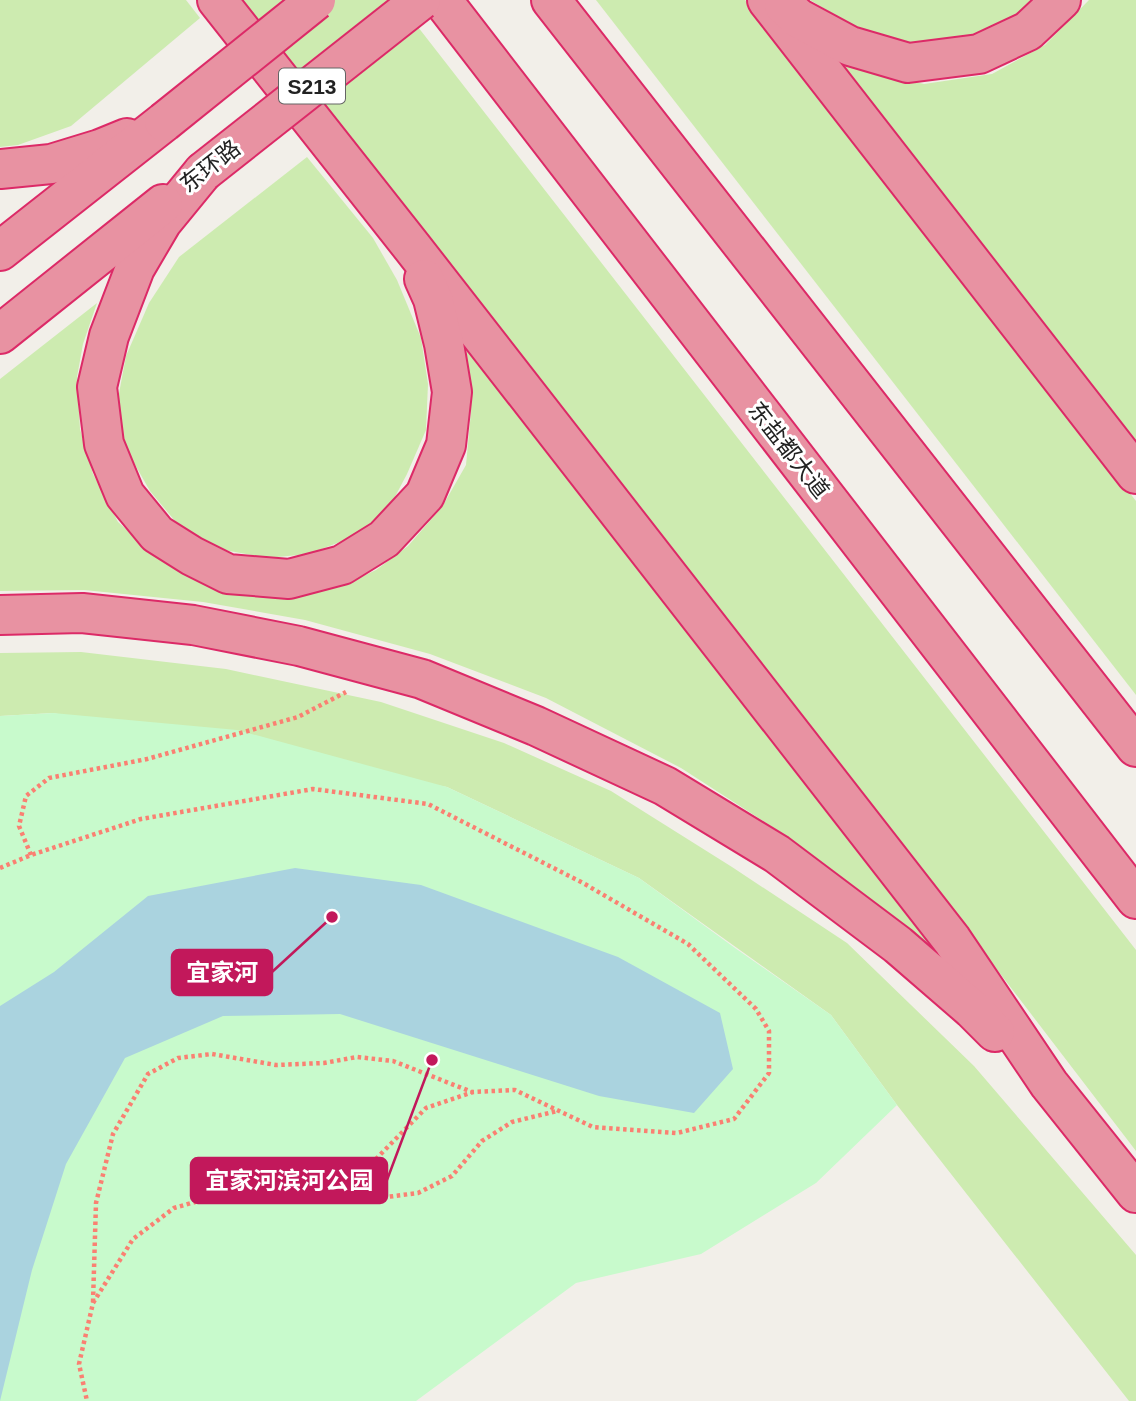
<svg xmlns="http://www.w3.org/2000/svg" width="1136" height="1401" font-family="Arial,'Noto Sans SC',sans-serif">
<rect width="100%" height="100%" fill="#f2efe9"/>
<g fill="#cdebb0">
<polygon points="0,0 186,0 200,18 71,126 18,145 0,147"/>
<polygon points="241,0 397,0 1136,950 1136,1151 966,929"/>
<polygon points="596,0 745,0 1136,501 1136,695"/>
<polygon points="810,0 1036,0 1024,12 985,36 928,45 868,35"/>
<polygon points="1089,0 1136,0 1136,447 834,60 874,72 924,84 992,74 1045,45"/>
<polygon points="307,157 373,238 397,280 421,338 428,384 426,430 407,474 388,510 356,536 308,554 268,558 224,550 180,527 150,491 126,449 117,404 126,356 149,303 179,257"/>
<polygon points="97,303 83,344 77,377 80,429 93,474 118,522 160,560 203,580 298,595 340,587 376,570 408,546 442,507 466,465 471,412 466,343 945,960 788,837 681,768 546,698 430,654 305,620 203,602 84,590 0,591 0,379"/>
<polygon points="81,652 226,669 381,702 504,743 611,791 732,867 847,943 974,1066 1136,1255 1136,1401 1129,1401 897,1105 831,1015 639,878 447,787 53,713 0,716 0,653"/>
</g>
<polygon fill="#c8facc" points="53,713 237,730 447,787 639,878 735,948 831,1015 897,1105 816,1183 701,1254 576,1283 416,1401 0,1401 0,716"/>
<polygon fill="#aad3df" points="295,868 421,885 618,957 720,1013 733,1069 694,1113 599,1096 340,1014 223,1016 125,1058 66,1164 32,1270 0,1401 0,1006 54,972 148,896"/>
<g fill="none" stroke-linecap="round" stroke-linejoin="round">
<defs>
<g id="highway">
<polyline points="217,0 412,247 952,940 1049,1084 1136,1193"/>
<polyline points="442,0 1136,899"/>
<polyline points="551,0 1136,747"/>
<polyline points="767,0 1136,474"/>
<polyline points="784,5 798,18 850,46 908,63 979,54 1028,31 1061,0"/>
<polyline points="0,169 51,164 100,149 127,138"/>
<polyline points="203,172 162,222 135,268 109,336 97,387 104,444 125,495 157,534 192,556 228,574 289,579 342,565 384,539 425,495 446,445 452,392 444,344 433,299 424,279"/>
<polyline points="0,251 164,122"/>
<polyline points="0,334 163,204"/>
<polyline points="0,615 82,613 193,625 299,646 422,679 536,726 665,786 777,854 898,945 972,1009 995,1032"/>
</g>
</defs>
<use href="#highway" stroke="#dc2a67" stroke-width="42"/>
<g stroke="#fa8072" stroke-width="4.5" stroke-dasharray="3.5 3.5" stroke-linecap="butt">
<polyline points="31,855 19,826 26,796 49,778 147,759 298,717 346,692"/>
<polyline points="0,868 31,855 141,819 313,789 428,804 583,883 688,944 756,1009 769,1031 769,1073 734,1119 677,1133 593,1127 515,1090 473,1092 426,1108 373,1162 340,1189 298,1200 223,1194 174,1208 133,1239 93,1303 79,1364 87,1401"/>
<polyline points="306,1200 363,1200 418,1193 452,1176 482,1141 512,1122 557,1111"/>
<polyline points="93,1302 96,1203 113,1134 148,1074 178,1058 212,1054 276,1065 324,1063 357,1057 393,1061 472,1092"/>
</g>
<use href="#highway" stroke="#e892a2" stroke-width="38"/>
<defs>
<g id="highway-bridge">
<polyline points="164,122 316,0"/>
<polyline points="203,172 421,0"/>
</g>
</defs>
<use href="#highway-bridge" stroke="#dc2a67" stroke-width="42" stroke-linecap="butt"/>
<use href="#highway-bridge" stroke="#e892a2" stroke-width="38"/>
</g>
<g text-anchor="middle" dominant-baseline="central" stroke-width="6" stroke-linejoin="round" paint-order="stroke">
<rect fill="#fff" stroke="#646464" stroke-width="2" x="279" y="68.5" width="66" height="35" rx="5"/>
<g font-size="21" font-weight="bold" fill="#222">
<text x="312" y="86">S213</text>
</g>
<g font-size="23" fill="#222" stroke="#fff">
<text transform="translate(210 166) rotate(-38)">东环路</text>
<text transform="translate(789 450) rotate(52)">东盐都大道</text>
</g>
</g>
<path fill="none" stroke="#c2185b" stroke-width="2.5" d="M332 917L272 972M432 1060L387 1180"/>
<g fill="#c2185b" stroke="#fff" stroke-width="2.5">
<circle cx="332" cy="917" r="7"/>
<circle cx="432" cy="1060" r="7"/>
</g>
<g fill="#c2185b" stroke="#c2185b" stroke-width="2.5">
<rect x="172" y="950" width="100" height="45" rx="7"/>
<rect x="191" y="1158" width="196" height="45" rx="7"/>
</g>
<g font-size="24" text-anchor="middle" font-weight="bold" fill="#fff">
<text x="222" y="981">宜家河</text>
<text x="289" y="1189">宜家河滨河公园</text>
</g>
</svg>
